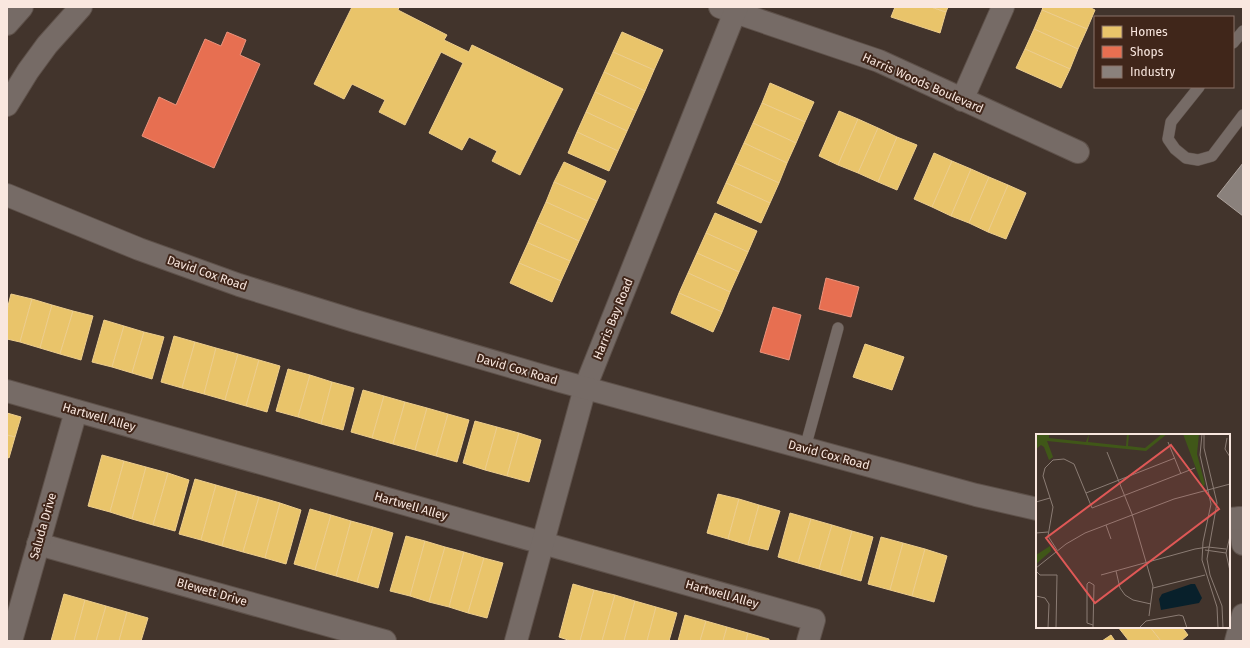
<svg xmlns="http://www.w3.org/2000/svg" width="1250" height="648" font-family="'Fira Sans',sans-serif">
<rect width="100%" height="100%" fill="#42342c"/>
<g fill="#e9c46a" stroke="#eece8d">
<polygon points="352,7 399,7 398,10 447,35 444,40 469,52 472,45 563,89 520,175 492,161 497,151 469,137 462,150 429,133 463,63 441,52 405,125 379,112 385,100 352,84 344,99 314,84"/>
<polygon points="895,7 931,7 946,12 940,33 891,17"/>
<polygon points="931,7 948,7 946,12"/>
<polygon points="1043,7 1089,7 1095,10 1087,29 1042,10"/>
<polygon points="1042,10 1087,29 1078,49 1034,29"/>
<polygon points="1034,29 1078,49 1070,69 1025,49"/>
<polygon points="622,32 663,50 654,70 613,52"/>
<polygon points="1025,49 1070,69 1061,88 1016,68"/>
<polygon points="613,52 654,70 645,91 604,72"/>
<polygon points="604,72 645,91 636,111 595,92"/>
<polygon points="770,83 814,102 805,122 762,103"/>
<polygon points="595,92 636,111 627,131 586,112"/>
<polygon points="762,103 805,122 796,143 753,123"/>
<polygon points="839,111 858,119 838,165 819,156"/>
<polygon points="586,112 627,131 618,151 577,132"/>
<polygon points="858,119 878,128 858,173 838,165"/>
<polygon points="753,123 796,143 787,163 744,143"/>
<polygon points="878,128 897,137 878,182 858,173"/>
<polygon points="577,132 618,151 609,171 568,153"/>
<polygon points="897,137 917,145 897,190 878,182"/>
<polygon points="744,143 787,163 779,183 735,163"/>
<polygon points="934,153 952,161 932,207 914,199"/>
<polygon points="952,161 971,169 951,216 932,207"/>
<polygon points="564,162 606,181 597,201 554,182"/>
<polygon points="735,163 779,183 770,203 726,183"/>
<polygon points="971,169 989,177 969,223 951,216"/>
<polygon points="989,177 1008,185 988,232 969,223"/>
<polygon points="554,182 597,201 588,221 546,202"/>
<polygon points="726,183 770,203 761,223 717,203"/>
<polygon points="1008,185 1026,193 1006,239 988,232"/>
<polygon points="546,202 588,221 579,241 537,222"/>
<polygon points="715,213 757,231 748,252 706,233"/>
<polygon points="537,222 579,241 570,261 528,243"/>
<polygon points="706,233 748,252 739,272 697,253"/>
<polygon points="528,243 570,261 561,281 519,263"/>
<polygon points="697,253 739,272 730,292 688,273"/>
<polygon points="519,263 561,281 552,302 510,283"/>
<polygon points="688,273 730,292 722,312 679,293"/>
<polygon points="679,293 722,312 713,332 671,313"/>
<polygon points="11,294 32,299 20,342 7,339 7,310"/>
<polygon points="32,299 52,305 40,348 20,342"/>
<polygon points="52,305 73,311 60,354 40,348"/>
<polygon points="73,311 93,316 81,360 60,354"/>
<polygon points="104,320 124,326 112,367 92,362"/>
<polygon points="124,326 144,332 132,373 112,367"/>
<polygon points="144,332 164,337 152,379 132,373"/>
<polygon points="174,336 195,342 182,388 161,382"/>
<polygon points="195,342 216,348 204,394 182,388"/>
<polygon points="865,344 904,357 892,390 853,377"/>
<polygon points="216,348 238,354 225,400 204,394"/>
<polygon points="238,354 259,360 246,406 225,400"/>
<polygon points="259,360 280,366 267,412 246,406"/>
<polygon points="288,369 310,375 298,417 276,411"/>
<polygon points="310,375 332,382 321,424 298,417"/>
<polygon points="332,382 354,388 343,430 321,424"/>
<polygon points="363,390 384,396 372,438 351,432"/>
<polygon points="384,396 405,402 393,444 372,438"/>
<polygon points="405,402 427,408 415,450 393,444"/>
<polygon points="427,408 448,414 436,456 415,450"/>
<polygon points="7,413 21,417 15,437 7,435"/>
<polygon points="448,414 469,420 457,462 436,456"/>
<polygon points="475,421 497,427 485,470 463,463"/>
<polygon points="497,427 519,433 507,476 485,470"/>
<polygon points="519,433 541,440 529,482 507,476"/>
<polygon points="7,435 15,437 9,458 7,457"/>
<polygon points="102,455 124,461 110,512 88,506"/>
<polygon points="124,461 146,467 132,519 110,512"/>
<polygon points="146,467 168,473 153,525 132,519"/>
<polygon points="168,473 189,480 175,531 153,525"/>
<polygon points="195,479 216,485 201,540 179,534"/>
<polygon points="216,485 237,491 222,546 201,540"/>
<polygon points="237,491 259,497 243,552 222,546"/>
<polygon points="718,494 739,499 728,539 707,533"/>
<polygon points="259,497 280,503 265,558 243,552"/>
<polygon points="739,499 759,505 748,545 728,539"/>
<polygon points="280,503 301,510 286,564 265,558"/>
<polygon points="759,505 780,511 768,550 748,545"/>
<polygon points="310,509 331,515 315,570 294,564"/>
<polygon points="790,513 811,519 798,563 778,557"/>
<polygon points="331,515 351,521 336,576 315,570"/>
<polygon points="811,519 832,525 819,569 798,563"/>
<polygon points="351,521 373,527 357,582 336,576"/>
<polygon points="832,525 852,531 840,575 819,569"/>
<polygon points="373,527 393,533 378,588 357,582"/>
<polygon points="852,531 873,537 861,581 840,575"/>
<polygon points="406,536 425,541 410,596 390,591"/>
<polygon points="881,537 903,543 890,590 868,584"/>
<polygon points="425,541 445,547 429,602 410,596"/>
<polygon points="903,543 925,549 912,596 890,590"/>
<polygon points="445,547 464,552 449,607 429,602"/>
<polygon points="925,549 947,556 934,602 912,596"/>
<polygon points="464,552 484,558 468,613 449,607"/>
<polygon points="484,558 503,563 487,618 468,613"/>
<polygon points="573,584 594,590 580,641 571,641 559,637"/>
<polygon points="594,590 615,595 602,641 580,641"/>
<polygon points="64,594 85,600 74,641 51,641"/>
<polygon points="615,595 635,601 624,641 602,641"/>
<polygon points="85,600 106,606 96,641 74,641"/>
<polygon points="635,601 656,607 647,641 624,641"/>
<polygon points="106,606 127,612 119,641 96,641"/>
<polygon points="656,607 677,613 669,641 647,641"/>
<polygon points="127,612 148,618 141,641 119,641"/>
<polygon points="685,615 706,621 700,641 678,641"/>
<polygon points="706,621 727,627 723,641 700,641"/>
<polygon points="727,627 748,633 746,641 723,641"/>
<polygon points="1118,627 1150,627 1161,641 1129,641"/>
<polygon points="1150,627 1182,627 1188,635 1181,641 1161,641"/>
<polygon points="748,633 769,639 769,641 746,641"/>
<polygon points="1111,635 1115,641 1102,641"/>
</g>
<g fill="#e76f51" stroke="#ec937c">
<polygon points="227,32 246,40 240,55 260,64 214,168 142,136 159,97 176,105 205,39 221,46"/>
<polygon points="826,278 859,287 851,317 819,309"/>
<polygon points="773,307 801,315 789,360 760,352"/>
</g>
<polygon fill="#8a817c" stroke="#aba09a" points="1243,163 1243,216 1217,196"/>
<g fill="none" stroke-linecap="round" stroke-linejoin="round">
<defs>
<g id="lane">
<polyline points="1233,43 1243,31"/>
<polyline points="1199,87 1171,122 1168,139 1175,149 1186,158 1198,160 1212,156 1243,115"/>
<polyline points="805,448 838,328"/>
</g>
<g id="street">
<polyline points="720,7 879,61 1078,152"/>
<polyline points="962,100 1003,7"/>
<polyline points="7,391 814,620 808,641"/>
<polyline points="1239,518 1243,544"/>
<polyline points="38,544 385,641"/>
<polyline points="11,641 76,411"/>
<polyline points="516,641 585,388 737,7"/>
<polyline points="1236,641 1243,615"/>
</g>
<g id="secondary">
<polyline points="7,24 22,7"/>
<polyline points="7,105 28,71 47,45 81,7"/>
<polyline points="7,195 139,249 239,285 355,321 560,381 976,495 1037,509"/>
<polyline points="1229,519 1243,518"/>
</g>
</defs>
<use href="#lane" stroke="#5e514a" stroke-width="12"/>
<use href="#street" stroke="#5e514a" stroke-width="24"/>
<use href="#secondary" stroke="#5e514a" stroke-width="24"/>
<use href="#lane" stroke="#766b66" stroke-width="11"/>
<use href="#street" stroke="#766b66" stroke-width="22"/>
<use href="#secondary" stroke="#766b66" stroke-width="22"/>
</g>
<g text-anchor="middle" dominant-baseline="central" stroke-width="4" stroke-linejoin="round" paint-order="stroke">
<g font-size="12" fill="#f9e7df" stroke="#40261a">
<text transform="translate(923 83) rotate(24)">Harris Woods Boulevard</text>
<text transform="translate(207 273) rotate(19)">David Cox Road</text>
<text transform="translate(613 319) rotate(-68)">Harris Bay Road</text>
<text transform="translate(517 369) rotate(16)">David Cox Road</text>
<text transform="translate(99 417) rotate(16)">Hartwell Alley</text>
<text transform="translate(829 455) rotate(15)">David Cox Road</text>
<text transform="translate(411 506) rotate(16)">Hartwell Alley</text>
<text transform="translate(43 526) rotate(-74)">Saluda Drive</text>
<text transform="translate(212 592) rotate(16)">Blewett Drive</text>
<text transform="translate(722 594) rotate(16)">Hartwell Alley</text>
</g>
</g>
<g transform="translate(1036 434)">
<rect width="194" height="194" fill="#42342c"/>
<path d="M0 0H13V4L50 8 53 0 52 8 90 12 91 0H93L92 12 109 14 126 0H131L110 17 11 7 17 23 13 26 8 13 5 11 0 15ZM147 0H163L161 20 169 50 167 53ZM14 112 15 117 0 130V121Z" fill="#405718"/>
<path d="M155 150H159L166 164 163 169 125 176 123 165 126 160Z" fill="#08202b"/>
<path fill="none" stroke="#8b7c74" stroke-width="1" d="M166 0 164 21 175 70 167 108 166 126 181 173 182 194M168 0V14L181 69 171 125 174 141 186 172 187 194M191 4 189 15 194 23M132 8 145 40M71 18 96 80 117 152 113 182M50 59 139 24M0 68 14 64M70 91 75 105M0 99 12 98M194 102 190 119 194 137M21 116 12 102 17 73 7 42 9 34 17 26 28 25 38 30 56 74 159 34M169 116 190 119M0 134 30 110 49 99 138 65 194 50M0 137 4 141H21L20 194M80 137 84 154 89 161 97 166 115 170M65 141 159 115 172 113 190 115M117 154 169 141M0 162 9 164 13 170 12 194M57 194 58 151 53 148 51 150V189L57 191M103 194 110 187 143 181 147 182 151 194"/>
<path fill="#df5856" fill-opacity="0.15" stroke="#df5856" stroke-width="2" d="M135 11 183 75 59 169 10 104Z"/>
<rect width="194" height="194" fill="none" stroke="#f9e7df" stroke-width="2"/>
</g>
<rect width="1250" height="648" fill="none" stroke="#f9e7df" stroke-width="16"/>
<rect x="1094" y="16" width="140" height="72" fill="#40261a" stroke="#8a7369"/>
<rect x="1102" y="26" width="20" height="12" fill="#e9c46a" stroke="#8a7369"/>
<text x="1130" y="36" font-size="12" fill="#f9e7df">Homes</text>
<rect x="1102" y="46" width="20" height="12" fill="#e76f51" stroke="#8a7369"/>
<text x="1130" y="56" font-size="12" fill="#f9e7df">Shops</text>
<rect x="1102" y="66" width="20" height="12" fill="#8a817c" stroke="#8a7369"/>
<text x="1130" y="76" font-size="12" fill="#f9e7df">Industry</text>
</svg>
